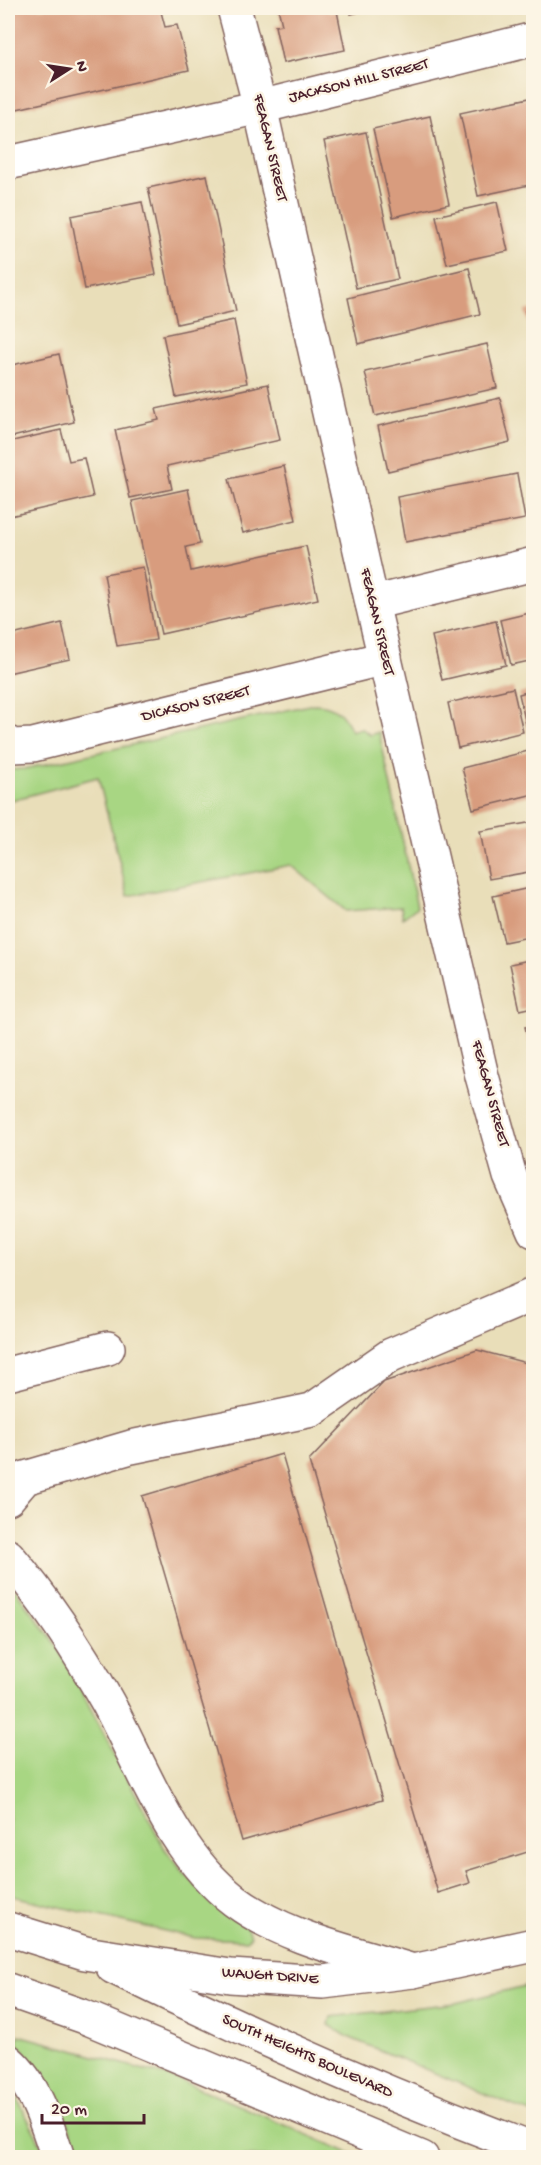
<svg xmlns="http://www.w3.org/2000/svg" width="541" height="2165" font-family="'Gochi Hand',sans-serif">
<rect width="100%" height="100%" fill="#fcf5e5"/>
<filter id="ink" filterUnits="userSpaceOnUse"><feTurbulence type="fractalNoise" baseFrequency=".0167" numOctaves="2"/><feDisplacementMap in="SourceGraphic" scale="12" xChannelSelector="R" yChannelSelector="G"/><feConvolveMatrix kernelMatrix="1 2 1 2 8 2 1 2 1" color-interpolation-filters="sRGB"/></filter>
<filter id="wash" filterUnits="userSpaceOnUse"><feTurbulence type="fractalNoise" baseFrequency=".008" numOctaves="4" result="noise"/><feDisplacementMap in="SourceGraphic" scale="24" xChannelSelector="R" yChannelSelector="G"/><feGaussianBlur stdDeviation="1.35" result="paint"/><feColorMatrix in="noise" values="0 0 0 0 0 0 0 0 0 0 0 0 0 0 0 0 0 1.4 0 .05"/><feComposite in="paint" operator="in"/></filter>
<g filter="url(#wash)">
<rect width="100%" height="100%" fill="#e9deb9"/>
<g fill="#a8d683" stroke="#797a57" stroke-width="1.5">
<path d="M314 704C334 704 343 713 351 731L361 728 370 735 379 732 417 907 403 918 401 907 346 911 291 865 128 896 98 777 8 801V770L24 769Z"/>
<path d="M8 1580 59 1649 165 1849C191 1885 213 1902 248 1928L251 1936 246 1940 195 1938 8 1895Z"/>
<polygon points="533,1984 533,2114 348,2037 329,2025 331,2017 456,2003"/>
<path d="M19 2035 177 2079 359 2157H80C67 2114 47 2076 17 2042Z"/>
<polygon points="8,2082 11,2086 47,2157 8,2157"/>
</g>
<g id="blocks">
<g fill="#d89c7e">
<polygon points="25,8 160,8 165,27 177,25 189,70 8,111 8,12"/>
<polygon points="278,8 328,8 329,12 337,11 345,50 283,63 275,26 282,25"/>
<polygon points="349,8 374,8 351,14"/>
<polygon points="534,97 534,184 478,196 460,113"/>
<polygon points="430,116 449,204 393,217 373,129"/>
<polygon points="366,132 398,279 356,288 324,141"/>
<polygon points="207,175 236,311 177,324 148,188"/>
<polygon points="142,202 156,275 85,289 71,216"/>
<polygon points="497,202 508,251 447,264 436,216"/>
<polygon points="469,268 480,314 358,344 348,298"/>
<polygon points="534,309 534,341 533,341 525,311"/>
<polygon points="234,320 247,383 176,397 163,335"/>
<polygon points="487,344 497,388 375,416 365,372"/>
<polygon points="59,354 74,422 8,438 8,366"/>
<polygon points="268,384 280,440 167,466 172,489 130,498 115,430 159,420 156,409"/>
<polygon points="500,398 510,442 388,471 378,426"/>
<polygon points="61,430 69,461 84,458 93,497 10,516 8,505 8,442"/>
<polygon points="284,466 296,520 243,533 229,479"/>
<polygon points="517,474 525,519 405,542 397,497"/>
<polygon points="188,489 200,544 186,547 191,571 306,546 318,599 161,634 132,501"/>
<polygon points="143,567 156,640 117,646 104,574"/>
<polygon points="534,612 534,660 511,665 500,620"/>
<polygon points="496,621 506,665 442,680 432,636"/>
<polygon points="62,623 70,659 8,673 8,636"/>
<polygon points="513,688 523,732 458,748 448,703"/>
<polygon points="534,690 534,794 473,809 462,768 532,750 519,694"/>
<polygon points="534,822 534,871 489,879 480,831"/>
<polygon points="534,887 534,936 504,942 493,896"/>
<polygon points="534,959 534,1007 520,1010 510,964"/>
<polygon points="534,1026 534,1059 533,1059 525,1027"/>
<polygon points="477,1350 534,1365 534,1850 466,1871 470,1883 438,1893 309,1461 384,1382"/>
<polygon points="282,1454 382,1800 242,1841 142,1496"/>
</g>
</g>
</g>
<g filter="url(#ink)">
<use href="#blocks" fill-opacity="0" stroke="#82625d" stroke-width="1.5"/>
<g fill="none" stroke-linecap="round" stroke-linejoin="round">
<defs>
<g id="minor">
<polyline points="234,8 260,107 372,603 482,1076 510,1176 534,1231"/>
<polyline points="8,163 260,107 534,39"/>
<polyline points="372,603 534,564"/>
<polyline points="8,743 13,746 33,745 385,658"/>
<polyline points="8,1374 108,1348"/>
<polyline points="8,1498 25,1478 131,1447 312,1410 391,1355 534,1294"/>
</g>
<g id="major">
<path d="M8 1556C47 1602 79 1651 108 1703 144 1770 172 1853 235 1901 286 1939 353 1952 413 1971"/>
<polyline points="8,1929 85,1953 230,1976 323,1982 413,1971 534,1945"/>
<path d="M113 1967C251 2035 390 2096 534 2150"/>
<polyline points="8,1990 85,2017 422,2158"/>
<path d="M8 2061C35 2084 47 2124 58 2158"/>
</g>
</defs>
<use href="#minor" stroke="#82625d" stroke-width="36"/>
<use href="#major" stroke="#82625d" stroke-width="36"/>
<use href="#minor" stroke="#fff" stroke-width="33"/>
<use href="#major" stroke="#fff" stroke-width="33"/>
</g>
</g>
<g text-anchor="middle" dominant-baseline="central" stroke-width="5" stroke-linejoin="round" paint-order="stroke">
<g font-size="16" fill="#4a1f2b" stroke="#fcf5e5">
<text transform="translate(359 82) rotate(-14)">JACKSON HILL STREET</text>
<text transform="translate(269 148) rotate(77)">FEAGAN STREET</text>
<text transform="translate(376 622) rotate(77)">FEAGAN STREET</text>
<text transform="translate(196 705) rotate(-14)">DICKSON STREET</text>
<text transform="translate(489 1094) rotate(75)">FEAGAN STREET</text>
<text transform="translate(270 1977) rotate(4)">WAUGH DRIVE</text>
<text transform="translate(307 2057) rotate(24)">SOUTH HEIGHTS BOULEVARD</text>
</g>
</g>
<rect width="541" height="2165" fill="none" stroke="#fcf5e5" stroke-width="30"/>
<g transform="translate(69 69) rotate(78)" stroke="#fcf5e5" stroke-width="4.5" paint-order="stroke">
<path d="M0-4.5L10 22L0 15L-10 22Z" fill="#4a1f2b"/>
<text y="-9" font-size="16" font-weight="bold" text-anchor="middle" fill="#4a1f2b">N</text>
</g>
<path d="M42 2114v9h102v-9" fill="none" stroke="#4a1f2b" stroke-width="3"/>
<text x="51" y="2114" font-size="18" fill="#4a1f2b" stroke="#fcf5e5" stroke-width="4.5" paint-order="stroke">20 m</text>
</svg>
